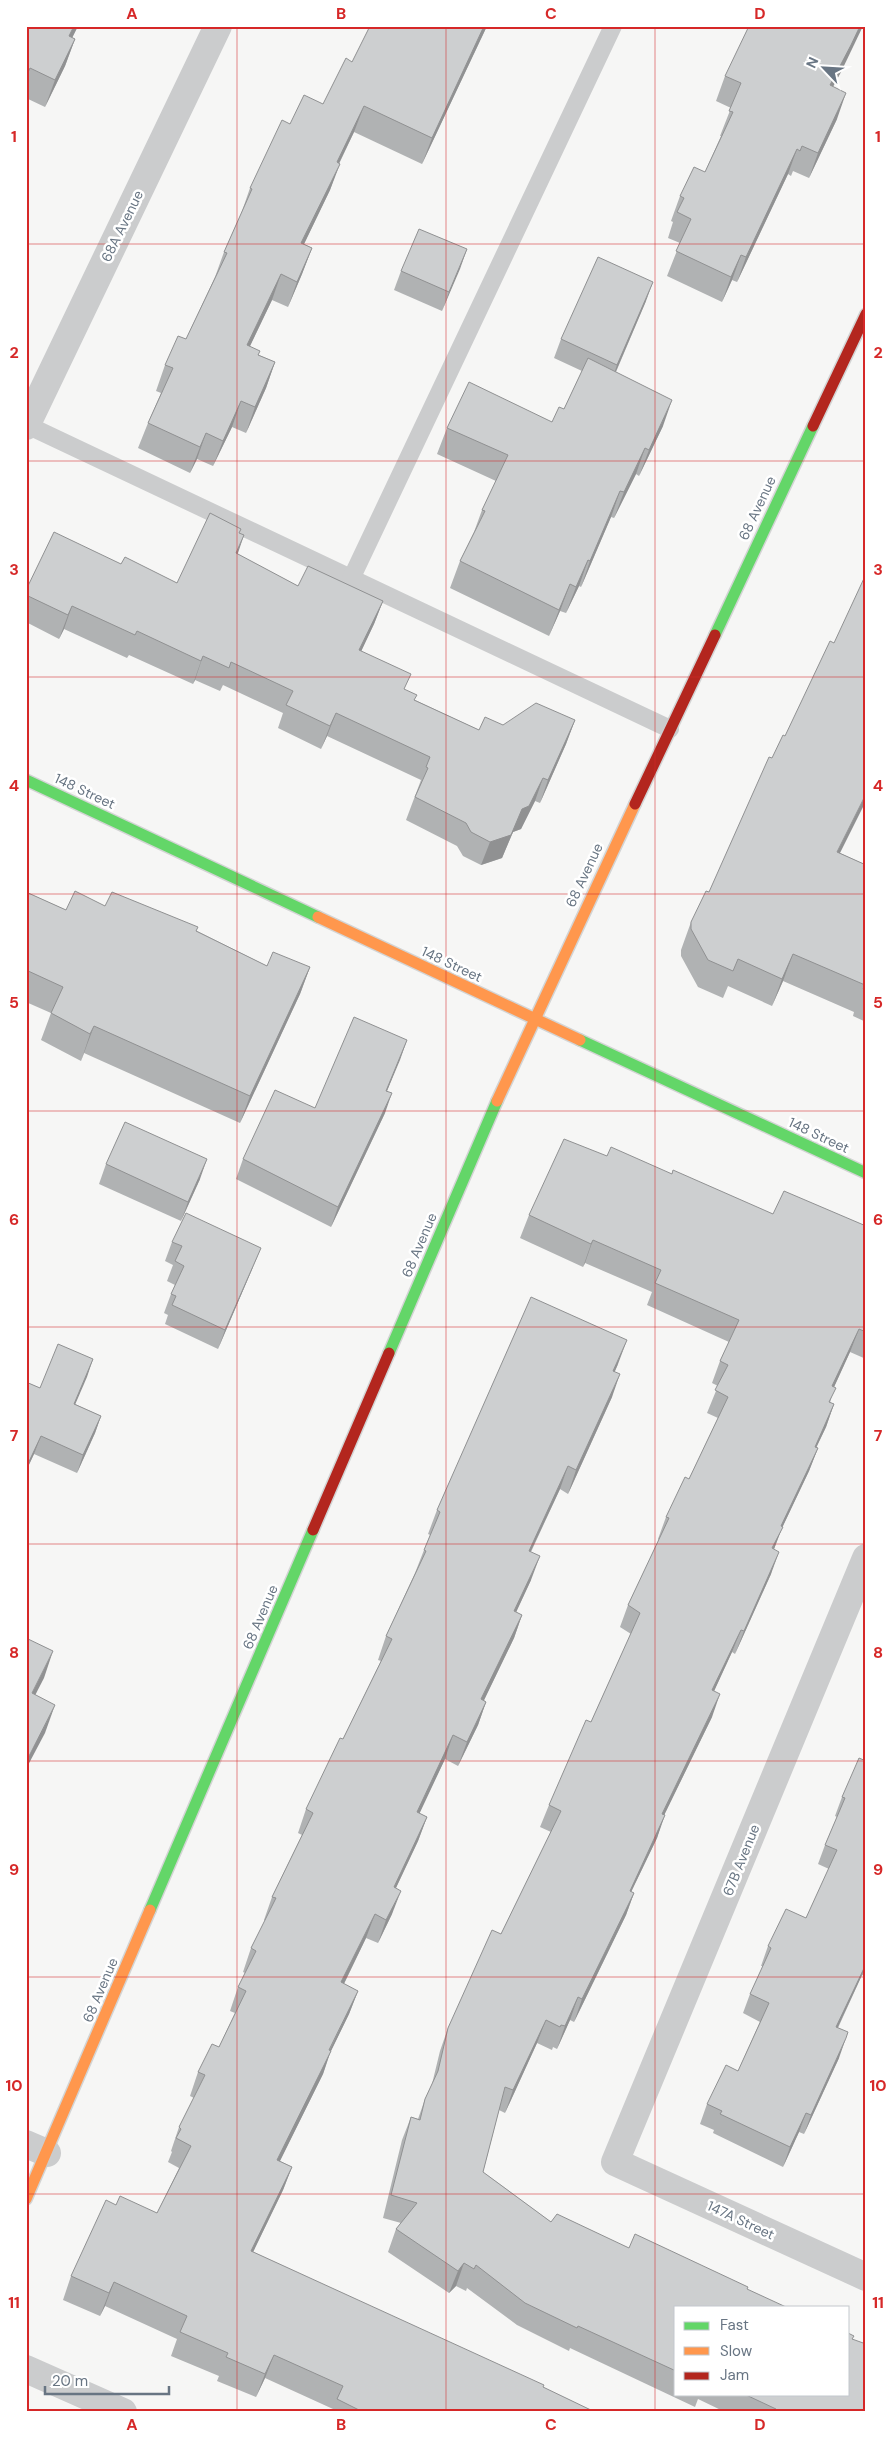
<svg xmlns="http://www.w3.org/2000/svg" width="892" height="2438" font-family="'DM Sans',sans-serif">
<rect width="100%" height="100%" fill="#f6f6f5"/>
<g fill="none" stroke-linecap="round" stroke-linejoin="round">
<defs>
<g id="fast">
<polyline points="715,635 813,426"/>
<polyline points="26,780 318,917"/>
<polyline points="580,1040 866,1173"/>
<polyline points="389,1353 497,1101"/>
<polyline points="150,1910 313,1530"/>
</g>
<g id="slow">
<polyline points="318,917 580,1040"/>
<polyline points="497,1101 635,804"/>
<polyline points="26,2199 150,1910"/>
</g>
<g id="jam">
<polyline points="813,426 866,314"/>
<polyline points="635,804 715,635"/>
<polyline points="313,1530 389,1353"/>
</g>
</defs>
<use href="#fast" stroke="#d3d4d4" stroke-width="14"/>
<use href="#slow" stroke="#d3d4d4" stroke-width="14"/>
<use href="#jam" stroke="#d3d4d4" stroke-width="14"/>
<g stroke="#cbcccd" stroke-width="18">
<polyline points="27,425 670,729"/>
<polyline points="351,579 613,26"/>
</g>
<g stroke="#cbcccd" stroke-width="28">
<polyline points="26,426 218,26"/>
<polyline points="866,1558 615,2162 866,2277"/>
<polyline points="26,2144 47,2153"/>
<polyline points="26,2369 123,2412"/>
</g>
<use href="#fast" stroke="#63d668" stroke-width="11"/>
<use href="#slow" stroke="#ff974d" stroke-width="11"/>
<use href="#jam" stroke="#b3261e" stroke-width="11"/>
</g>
<g fill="#b0b2b3">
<polygon points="26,26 78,26 72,38 75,39 65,66 45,107 26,98"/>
<polygon points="487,26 422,164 354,132 339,164 330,190 304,244 312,248 302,274 288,307 272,300 250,346 259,355 275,362 266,388 246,433 232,427 213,466 197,459 190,473 138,448 148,423 161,393 156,391 165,365 186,339 215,277 224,252 241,214 250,188 290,124 323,104 352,62"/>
<polygon points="842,70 833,87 837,119 809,178 793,171 791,176 788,174 737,282 732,280 722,302 667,276 680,243 668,238 673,222 671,221 680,196 705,172 721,136 720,136 731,108 716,101 725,76"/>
<polygon points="467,249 442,311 394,290 401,271"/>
<polygon points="646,301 616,372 663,426 639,476 636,474 614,518 611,517 581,587 579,586 566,613 560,611 549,636 450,588 460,561 474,532 482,510 496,481 437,454 447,428 552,422 564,409 582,371 554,358 561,339"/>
<polygon points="240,533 237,554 298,586 383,601 374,624 361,651 405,690 415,700 479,730 503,725 575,720 566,744 540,803 535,801 521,829 513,832 502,858 481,865 463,856 457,846 406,820 421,780 327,736 321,749 278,728 283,713 223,685 220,691 195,680 193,684 129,655 127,658 64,629 59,639 26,622 26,590 121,564 177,583"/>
<polygon points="840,853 866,865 866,1022 853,1016 854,1012 783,981 772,1006 728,986 723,998 698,987 681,956 681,950 691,922 709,892"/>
<polygon points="26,892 66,910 105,906 197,931 267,966 310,967 300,994 240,1123 84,1053 81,1061 41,1040 51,1013 26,1002"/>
<polygon points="407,1040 387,1091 385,1113 331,1227 236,1179 243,1159 315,1108"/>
<polygon points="607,1156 671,1174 773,1214 866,1226 866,1359 850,1352 834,1387 830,1403 834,1404 826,1427 816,1448 818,1448 809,1471 782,1528 774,1549 771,1574 735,1654 732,1652 714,1691 712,1717 664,1815 657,1838 631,1892 634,1893 626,1915 574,2022 570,2020 557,2049 553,2047 552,2050 537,2043 505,2113 499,2110 483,2172 551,2222 676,2307 676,2394 848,2394 853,2339 866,2412 725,2412 698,2399 695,2407 570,2348 569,2351 517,2325 467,2288 466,2291 456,2286 449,2293 388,2252 396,2229 401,2223 383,2218 402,2140 411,2117 418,2119 425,2099 432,2084 440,2051 448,2028 501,1934 551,1832 540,1827 549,1805 591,1722 631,1634 620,1627 628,1605 659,1540 658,1539 666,1517 689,1479 718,1418 707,1413 718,1386 712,1383 720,1361 729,1342 647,1305 652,1292 585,1263 583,1267 520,1238 529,1215"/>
<polygon points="106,1164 200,1179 181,1221 99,1184"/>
<polygon points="172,1242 253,1267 218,1349 165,1324 168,1315 164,1313 171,1294 175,1285 167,1281 173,1265 165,1261"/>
<polygon points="93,1359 75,1404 101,1416 95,1433 77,1473 34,1454 26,1471 26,1382 40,1388"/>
<polygon points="618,1364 615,1371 612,1397 568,1494 560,1489 531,1552 531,1580 516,1612 522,1615 514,1638 484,1700 486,1702 478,1725 458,1766 445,1759 419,1813 427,1817 418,1841 396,1888 392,1914 378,1943 366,1938 344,1984 358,1991 349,2014 330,2053 323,2074 280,2161 292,2167 283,2190 253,2252 595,2412 332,2412 333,2409 265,2378 256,2397 217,2381 219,2376 171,2356 177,2339 105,2306 100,2316 63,2300 71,2276 116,2205 157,2213 179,2168 168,2162 172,2152 171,2151 179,2127 194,2098 190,2096 198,2072 219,2047 235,2013 230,2011 238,1987 245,1973 243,1972 251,1948 265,1921 264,1920 272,1897 302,1835 298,1833 306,1809 343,1739 381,1661 378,1660 386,1636 415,1573 424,1550 430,1535 428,1534 437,1510"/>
<polygon points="866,1761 866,1977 862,1975 838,2028 839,2058 804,2134 799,2132 783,2167 713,2133 714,2130 700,2124 707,2104 738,2071 760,2022 743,2013 750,1994 763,1966 761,1966 768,1946 806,1918 829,1869 818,1864 825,1845 837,1817 835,1816 842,1797"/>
<polygon points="866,2170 866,2178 863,2177"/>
<polygon points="866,2193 866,2202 863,2201"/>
</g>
<g fill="#909192">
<polygon points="74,26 78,26 59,64 69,36"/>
<polygon points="484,26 487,26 422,164 432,138"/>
<polygon points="860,26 863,26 842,70 820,110 830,85"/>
<polygon points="75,39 65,66 45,107 55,80"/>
<polygon points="846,93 837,119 809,178 818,153"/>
<polygon points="364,106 354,132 327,188 337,162"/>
<polygon points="797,149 788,174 737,282 746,257"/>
<polygon points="340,164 330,190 292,269 301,243"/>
<polygon points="312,248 302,274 288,307 297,282"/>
<polygon points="467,249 460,269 442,311 449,292"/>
<polygon points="741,255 732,280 722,302 731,277"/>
<polygon points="281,274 272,300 238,371 247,345"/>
<polygon points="653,282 646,301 610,385 617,365"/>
<polygon points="275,362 266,388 246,433 255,407"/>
<polygon points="672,400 663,426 639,476 649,450"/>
<polygon points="241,401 232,427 213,466 223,441"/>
<polygon points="206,433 197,459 190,473 200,447"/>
<polygon points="645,448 636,474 614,518 624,492"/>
<polygon points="620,491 611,517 581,587 590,561"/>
<polygon points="244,535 236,559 236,553"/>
<polygon points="588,560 579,586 566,613 576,587"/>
<polygon points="570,584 560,611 549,636 559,610"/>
<polygon points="383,601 374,624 351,673 359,650"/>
<polygon points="72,606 64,629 59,639 68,615"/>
<polygon points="203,656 195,680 193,684 201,661"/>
<polygon points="336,713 327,736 321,749 330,726"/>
<polygon points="575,720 566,744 540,803 548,780"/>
<polygon points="543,778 535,801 521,829 513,832 502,858 481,865 490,842 522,809"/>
<polygon points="866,794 866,801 827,879 837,852"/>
<polygon points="793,954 783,981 772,1006 782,979"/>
<polygon points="310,967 300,994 240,1123 250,1096"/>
<polygon points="94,1026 84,1053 81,1061 90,1034"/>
<polygon points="407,1040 400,1060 379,1110 386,1091"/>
<polygon points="392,1093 385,1113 331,1227 338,1207"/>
<polygon points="207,1159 200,1179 181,1221 188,1202"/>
<polygon points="593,1240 585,1263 583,1267 591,1244"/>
<polygon points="261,1248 253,1267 218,1349 225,1330"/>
<polygon points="859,1329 850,1352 824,1409 832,1386"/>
<polygon points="627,1340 618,1364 605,1394 613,1371"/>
<polygon points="93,1359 87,1377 68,1421 74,1404"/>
<polygon points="620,1374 612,1397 568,1494 576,1470"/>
<polygon points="834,1404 826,1427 806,1469 815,1447"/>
<polygon points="101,1416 95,1433 77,1473 83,1455"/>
<polygon points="41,1436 34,1454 26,1471 26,1468"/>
<polygon points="818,1448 809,1471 782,1528 774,1549 764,1571 781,1526"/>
<polygon points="568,1466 560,1489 520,1574 529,1551"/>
<polygon points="779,1552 771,1574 735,1654 744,1631"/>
<polygon points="540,1556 531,1580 506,1634 514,1611"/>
<polygon points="522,1615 514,1638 473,1723 481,1699"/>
<polygon points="741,1630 732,1652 704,1713 712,1690"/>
<polygon points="53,1651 44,1678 26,1713 32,1693"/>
<polygon points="720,1694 712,1717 654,1836 662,1814"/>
<polygon points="486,1702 478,1725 458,1766 467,1742"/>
<polygon points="55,1705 45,1733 26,1769 26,1762"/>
<polygon points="453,1735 445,1759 409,1836 417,1812"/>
<polygon points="665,1815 657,1838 621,1913 630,1891"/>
<polygon points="427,1817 418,1841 385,1911 394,1887"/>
<polygon points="401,1891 392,1914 378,1943 386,1920"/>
<polygon points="634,1893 626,1915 574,2022 582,1999"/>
<polygon points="375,1914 366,1938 333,2006 341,1982"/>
<polygon points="866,1964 862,1975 829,2046 836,2027"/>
<polygon points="358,1991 349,2014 330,2053 323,2074 269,2183 277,2160"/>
<polygon points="578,1997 570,2020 557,2049 565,2026"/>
<polygon points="546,2020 537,2043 505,2113 513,2090"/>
<polygon points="846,2038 839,2058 804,2134 811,2115"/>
<polygon points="806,2113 799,2132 783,2167 790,2147"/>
<polygon points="292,2167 283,2190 242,2275 251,2251"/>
<polygon points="464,2263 456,2286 449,2293 458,2271"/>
<polygon points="114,2282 105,2306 100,2316 109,2293"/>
<polygon points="274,2355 265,2378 256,2397 265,2374"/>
</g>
<g fill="#cdcfd0" stroke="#909192">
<polygon points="26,26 74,26 69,36 75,39 55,80 30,68 26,77"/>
<polygon points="370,26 484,26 432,138 364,106 337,162 340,164 301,243 312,248 297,282 281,274 247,345 260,351 258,355 275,362 255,407 241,401 223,441 206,433 200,447 148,423 173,368 165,365 178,336 186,339 227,253 224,252 252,189 250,188 282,120 290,124 304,95 323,104 346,58 352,62"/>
<polygon points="749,26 860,26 851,45 830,85 846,93 818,153 802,146 800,151 797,149 746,257 741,255 731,277 676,251 691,219 677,212 684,198 680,196 694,167 705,172 733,112 729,111 741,83 725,76"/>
<polygon points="419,229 467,249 449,292 401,271"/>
<polygon points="598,257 653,282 617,365 561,339"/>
<polygon points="588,358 672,400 649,450 645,448 624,492 620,491 590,561 588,560 576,587 570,584 559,610 460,561 485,511 482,510 508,455 447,428 469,382 552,422 559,407 564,409"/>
<polygon points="210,513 241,529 239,533 244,535 236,553 298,586 308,566 383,601 359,650 411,674 404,689 417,695 414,700 479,730 485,717 503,725 536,703 575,720 548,780 543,778 529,806 522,809 511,835 490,842 471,832 466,823 415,797 428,768 426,767 430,757 336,713 330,726 286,705 293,691 231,662 229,668 203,656 201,661 137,631 135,635 72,606 68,615 26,595 26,590 54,532 121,564 125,557 177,583"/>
<polygon points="866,574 866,794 837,852 866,865 866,990 863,989 865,985 793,954 782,979 738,959 733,971 708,960 691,929 691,922 706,891 709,892 769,757 772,758 783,735 785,736 830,641 834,643"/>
<polygon points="75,891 105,906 112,892 198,927 196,931 267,966 273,952 310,967 250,1096 94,1026 90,1034 51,1013 63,987 26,970 26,892 66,910"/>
<polygon points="354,1017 407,1040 386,1091 392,1093 338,1207 243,1159 275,1090 315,1108"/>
<polygon points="125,1122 207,1159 188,1202 106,1164"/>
<polygon points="564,1139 607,1156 611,1147 672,1174 673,1170 773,1214 784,1191 866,1226 866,1332 859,1329 832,1386 836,1388 829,1402 834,1404 815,1447 818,1448 781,1526 783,1527 772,1548 779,1552 744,1631 741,1630 712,1690 720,1694 662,1814 665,1815 630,1891 634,1893 582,1999 578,1997 565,2026 561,2025 560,2027 546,2020 513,2090 505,2087 483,2172 551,2222 557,2214 629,2248 635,2234 748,2287 747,2289 786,2307 676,2307 676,2371 578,2326 577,2328 525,2303 476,2265 474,2269 464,2263 458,2271 396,2229 417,2203 391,2195 411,2117 420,2120 425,2099 438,2071 448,2028 492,1930 501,1934 561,1811 549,1805 586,1720 591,1722 640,1613 628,1605 669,1518 666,1517 685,1477 689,1479 728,1397 715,1390 728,1365 720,1361 739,1320 655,1283 661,1270 593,1240 591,1244 529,1215"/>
<polygon points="186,1213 261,1248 225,1330 172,1305 176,1296 171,1294 184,1266 175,1261 182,1246 172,1242"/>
<polygon points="531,1297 627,1340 613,1371 620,1374 576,1470 568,1466 529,1551 540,1556 514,1611 522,1615 481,1699 486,1702 467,1742 453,1735 417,1812 427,1817 394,1887 401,1891 386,1920 375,1914 341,1982 358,1991 329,2050 331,2051 277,2160 292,2167 251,2251 544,2385 543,2387 595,2412 363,2412 337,2399 343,2386 274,2355 265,2374 226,2357 228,2353 180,2332 187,2316 114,2282 109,2293 71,2276 106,2200 116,2205 120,2196 157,2213 191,2146 176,2138 181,2129 179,2127 205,2075 198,2072 212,2044 219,2047 246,1991 238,1987 256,1951 251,1948 276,1898 272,1897 313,1813 306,1809 340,1738 343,1739 392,1639 386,1636 426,1551 424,1550 440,1512 437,1510"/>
<polygon points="58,1344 93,1359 74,1404 101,1416 83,1455 41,1436 26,1468 26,1382 40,1388"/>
<polygon points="26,1638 53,1651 32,1693 55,1705 26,1762"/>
<polygon points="859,1758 866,1761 866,1964 836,2027 848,2032 846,2038 811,2115 806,2113 790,2147 720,2114 722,2111 707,2104 726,2065 738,2071 769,2003 750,1994 771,1948 768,1946 786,1909 806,1918 837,1850 825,1845 845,1798 842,1797"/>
<polygon points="848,2333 854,2336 852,2339 866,2344 866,2412 774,2412 776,2409 744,2394 848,2394"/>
</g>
<path fill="none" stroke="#d62828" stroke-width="1" stroke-opacity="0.55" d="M237 26V2412M446 26V2412M655 26V2412M26 244H866M26 461H866M26 677H866M26 894H866M26 1111H866M26 1327H866M26 1544H866M26 1761H866M26 1977H866M26 2194H866"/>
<g text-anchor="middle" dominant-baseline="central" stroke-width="5" stroke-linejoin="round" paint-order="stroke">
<g font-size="14" fill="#687583" stroke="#fff">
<text transform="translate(122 226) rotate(-64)">68A Avenue</text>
<text transform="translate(757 508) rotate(-65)">68 Avenue</text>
<text transform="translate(85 791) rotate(25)">148 Street</text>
<text transform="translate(584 875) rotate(-65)">68 Avenue</text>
<text transform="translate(452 964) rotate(25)">148 Street</text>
<text transform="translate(819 1135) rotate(25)">148 Street</text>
<text transform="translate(419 1245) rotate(-67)">68 Avenue</text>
<text transform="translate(260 1617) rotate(-67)">68 Avenue</text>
<text transform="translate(741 1860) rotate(-68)">67B Avenue</text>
<text transform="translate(100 1990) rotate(-67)">68 Avenue</text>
<text transform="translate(741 2220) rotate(25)">147A Street</text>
</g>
</g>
<rect width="892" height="2438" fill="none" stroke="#ffffff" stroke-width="55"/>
<rect x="674" y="2306" width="175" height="90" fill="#ffffff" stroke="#c3c8cd"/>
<rect x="684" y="2322" width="25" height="8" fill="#63d668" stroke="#c3c8cd"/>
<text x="720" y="2330" font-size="15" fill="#687583">Fast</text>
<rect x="684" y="2347" width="25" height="8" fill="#ff974d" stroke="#c3c8cd"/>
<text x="720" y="2356" font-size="15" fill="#687583">Slow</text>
<rect x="684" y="2372" width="25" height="8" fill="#b3261e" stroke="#c3c8cd"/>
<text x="720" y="2380" font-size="15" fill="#687583">Jam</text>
<g transform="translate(824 68) rotate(295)" stroke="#ffffff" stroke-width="4" paint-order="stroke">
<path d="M0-4L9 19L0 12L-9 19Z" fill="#687583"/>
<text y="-8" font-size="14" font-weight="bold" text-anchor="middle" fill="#687583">N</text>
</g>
<path d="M45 2386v8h124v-8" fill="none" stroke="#687583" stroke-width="2.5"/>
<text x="52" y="2386" font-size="15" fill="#687583" stroke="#ffffff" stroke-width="4" paint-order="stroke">20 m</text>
<rect x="28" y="28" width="836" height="2382" fill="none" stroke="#d62828" stroke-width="2"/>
<g font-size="16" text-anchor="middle" font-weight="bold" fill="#d62828">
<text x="132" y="19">A</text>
<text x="341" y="19">B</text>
<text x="551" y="19">C</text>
<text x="760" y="19">D</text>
<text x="14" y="142">1</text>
<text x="878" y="142">1</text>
<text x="14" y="358">2</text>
<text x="878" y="358">2</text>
<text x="14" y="575">3</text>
<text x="878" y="575">3</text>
<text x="14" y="791">4</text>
<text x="878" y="791">4</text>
<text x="14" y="1008">5</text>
<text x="878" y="1008">5</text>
<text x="14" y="1225">6</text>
<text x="878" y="1225">6</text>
<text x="14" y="1441">7</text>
<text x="878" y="1441">7</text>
<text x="14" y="1658">8</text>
<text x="878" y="1658">8</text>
<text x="14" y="1875">9</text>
<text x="878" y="1875">9</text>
<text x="14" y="2091">10</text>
<text x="878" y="2091">10</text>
<text x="14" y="2308">11</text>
<text x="878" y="2308">11</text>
<text x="132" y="2430">A</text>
<text x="341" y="2430">B</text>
<text x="551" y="2430">C</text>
<text x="760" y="2430">D</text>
</g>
</svg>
